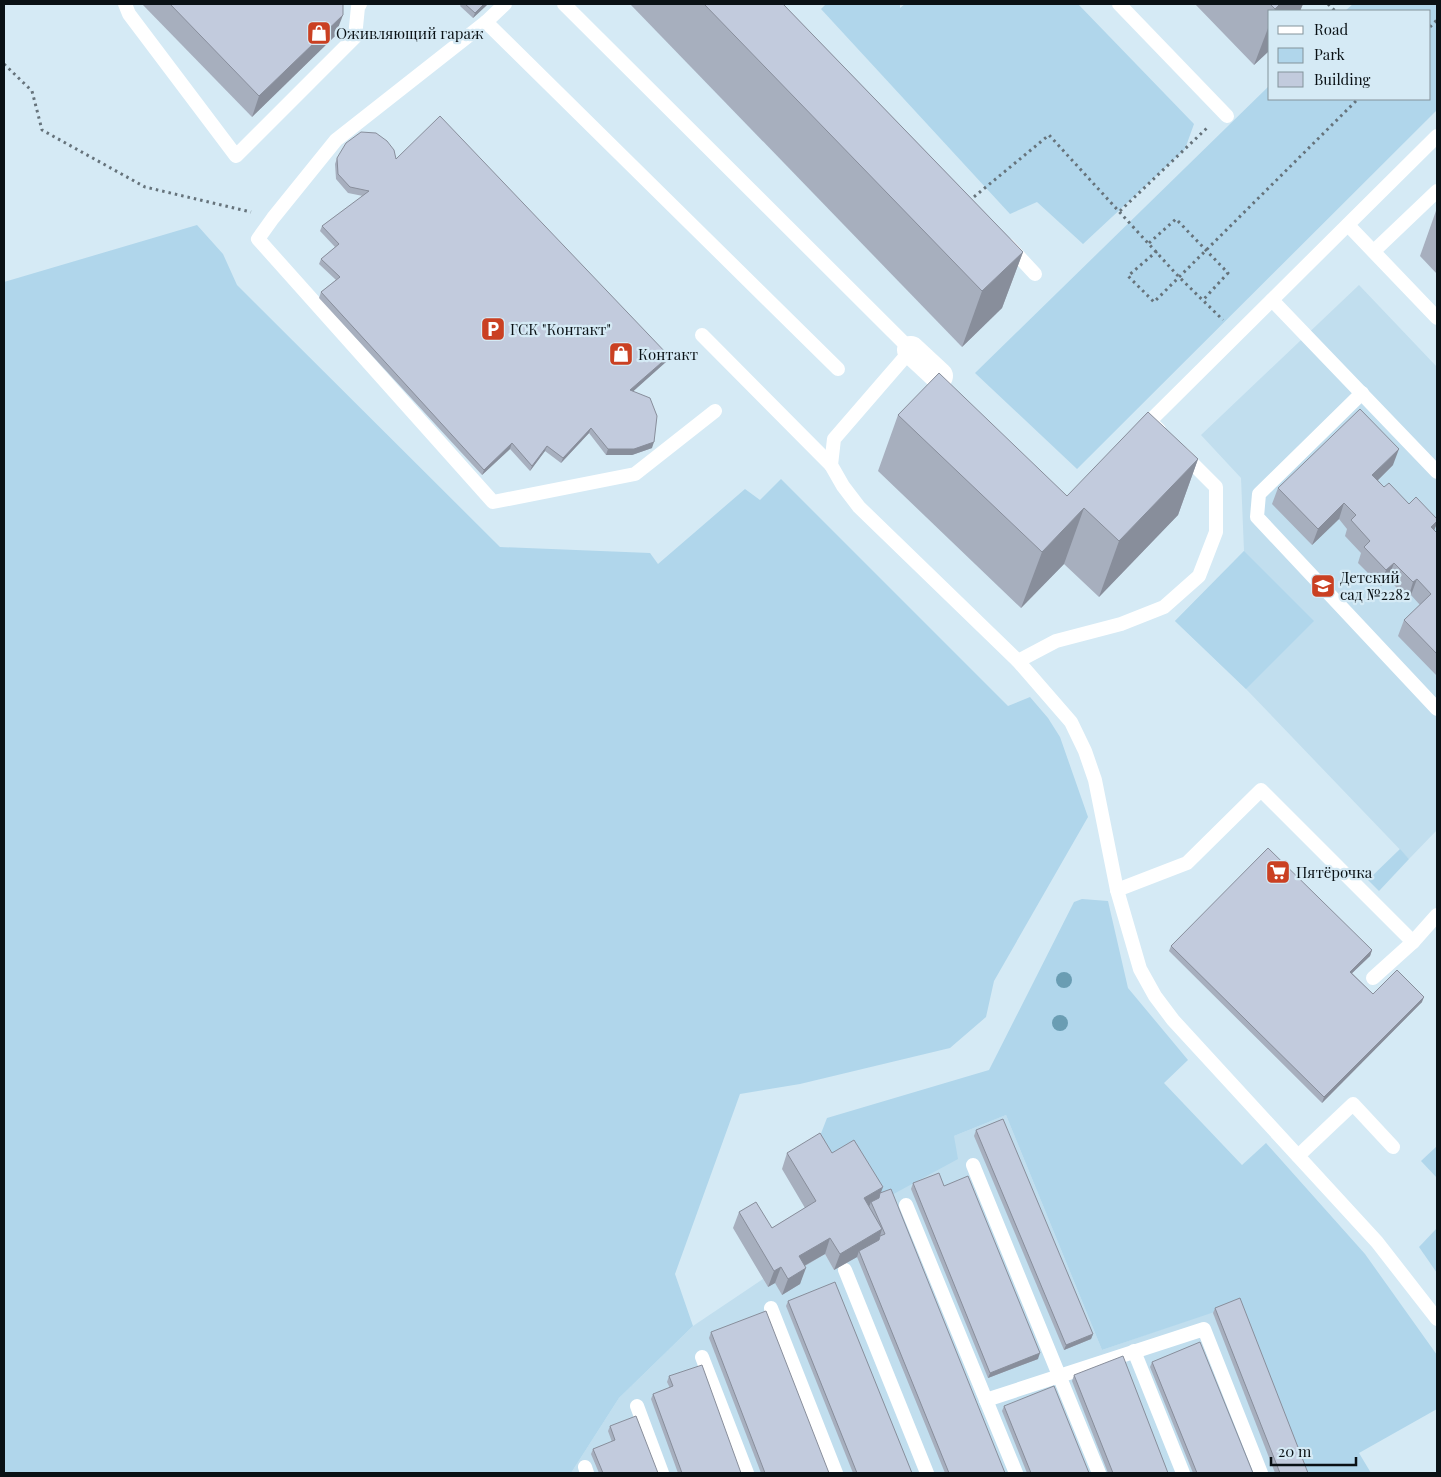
<svg xmlns="http://www.w3.org/2000/svg" width="1441" height="1477" font-family="'Playfair Display',serif">
<rect width="100%" height="100%" fill="#d5eaf5"/>
<g fill="#c1deee">
<polygon points="1359,285 1437,367 1437,830 1409,859 1246,689 1175,621 1244,551 1241,478 1201,435"/>
<polygon points="1006,1115 1102,1350 1238,1303 1304,1473 571,1473 619,1398 693,1326 763,1279 768,1287 825,1254 834,1270 858,1214 954,1136"/>
</g>
<g fill="#b0d6eb">
<polygon points="826,4 900,4 900,8 905,4 1078,4 1194,124 1185,149 1083,244 1037,202 1010,214 821,9"/>
<polygon points="1353,4 1437,4 1437,110 1077,469 975,373 1270,85 1270,99 1430,99 1430,11 1345,11"/>
<polygon points="197,225 223,254 237,285 500,547 650,553 658,564 745,489 760,500 781,479 1008,706 1030,697 1048,718 1060,737 1088,817 994,981 986,1017 950,1048 800,1084 740,1094 675,1274 693,1326 619,1398 571,1473 4,1473 4,282"/>
<polygon points="1244,551 1314,621 1246,689 1175,621"/>
<polygon points="1400,849 1409,859 1379,891 1368,880"/>
<polygon points="1082,899 1108,901 1128,988 1188,1060 1164,1083 1242,1165 1266,1143 1365,1254 1437,1355 1437,1409 1359,1453 1371,1473 1304,1473 1238,1304 1102,1350 1006,1115 954,1136 958,1159 877,1203 826,1169 815,1149 827,1118 989,1070 1074,902"/>
<polygon points="1437,1146 1437,1178 1421,1161"/>
<polygon points="1437,1228 1437,1273 1419,1247"/>
</g>
<g fill="none" stroke-linecap="round" stroke-linejoin="round">
<g stroke="#66737b" stroke-width="3" stroke-dasharray="2.5 4" stroke-linecap="butt">
<polyline points="1328,4 1335,11"/>
<polyline points="1430,27 1437,20"/>
<polyline points="4,64 32,91 42,130 145,187 251,212"/>
<polyline points="969,201 1049,135 1179,277 1223,320"/>
<polyline points="1120,211 1208,127"/>
<polyline points="1149,243 1176,219 1228,273 1203,300"/>
<polyline points="1157,251 1128,276 1154,302 1358,99"/>
</g>
<g stroke="#fff" stroke-width="14">
<polyline points="125,4 129,14 236,156 355,37 358,7 360,4"/>
<polyline points="505,4 486,22 336,140 273,218 258,239 493,502 635,474 715,411"/>
<polyline points="564,4 911,350 834,439 831,465 843,486 859,507 1018,661 1071,722 1085,751 1095,780 1117,890 1140,969 1155,996 1173,1020 1377,1242 1437,1319"/>
<polyline points="1119,4 1227,116"/>
<polyline points="486,22 838,369"/>
<polyline points="1348,225 1437,318"/>
<polyline points="1008,245 1035,274"/>
<polyline points="1374,251 1437,191"/>
<polyline points="1272,300 1437,472"/>
<polyline points="702,335 831,465"/>
<polyline points="1362,393 1259,494 1257,517 1437,709"/>
<polyline points="1159,430 1150,421 1437,136"/>
<polyline points="1018,661 1056,641 1121,624 1164,607 1199,576 1216,532 1216,487 1183,454"/>
<polyline points="1117,890 1187,863 1261,790 1413,942 1373,978"/>
<polyline points="1413,942 1437,915"/>
<polyline points="1298,1156 1353,1104 1393,1147"/>
<polyline points="973,1165 1099,1473"/>
<polyline points="906,1205 1016,1473"/>
<polyline points="845,1270 927,1473"/>
<polyline points="771,1308 836,1473"/>
<polyline points="1134,1351 1183,1473"/>
<polyline points="702,1357 747,1473"/>
<polyline points="986,1400 1204,1329 1261,1473"/>
<polyline points="637,1406 662,1473"/>
<polyline points="585,1467 587,1473"/>
</g>
<polyline stroke="#fff" stroke-width="28" points="911,350 939,376"/>
</g>
<g fill="#6a9db3">
<circle cx="1064" cy="980" r="8"/>
<circle cx="1060" cy="1023" r="8"/>
</g>
<g fill="#a7afbe">
<polygon points="142,4 343,4 335,36 252,117"/>
<polygon points="461,4 488,4 473,18 460,6"/>
<polygon points="630,4 783,4 1023,252 1002,308 962,347"/>
<polygon points="1195,4 1303,4 1300,11 1270,11 1270,50 1254,65"/>
<polygon points="337,158 396,159 669,356 667,361 633,391 652,448 632,455 606,455 589,433 561,463 545,451 530,471 510,449 482,475 319,298 321,292 336,280 319,264 321,259 335,247 320,231 322,226 363,196 348,193 336,179 335,164"/>
<polygon points="1437,208 1437,274 1420,256"/>
<polygon points="898,415 1067,496 1198,459 1178,515 1099,597 1064,564 1021,608 878,471"/>
<polygon points="1393,465 1378,480 1384,487 1409,504 1437,519 1437,523 1434,530 1437,533 1437,676 1398,636 1404,620 1420,605 1411,595 1408,599 1388,579 1381,586 1358,563 1361,553 1345,536 1347,529 1339,519 1312,545 1272,504 1278,488"/>
<polygon points="1171,946 1372,950 1370,956 1352,973 1373,994 1422,1002 1322,1103 1169,951"/>
<polygon points="976,1130 1093,1334 1091,1339 1064,1350 974,1136"/>
<polygon points="787,1153 832,1153 880,1193 1005,1473 945,1473 857,1257 834,1270 825,1254 805,1266 800,1284 782,1295 775,1283 768,1287 733,1228 739,1212 772,1228 805,1208 782,1169"/>
<polygon points="913,1183 944,1186 1038,1359 988,1378 911,1189"/>
<polygon points="788,1301 912,1473 853,1473 786,1306"/>
<polygon points="1215,1308 1308,1473 1275,1473 1213,1313"/>
<polygon points="711,1332 829,1473 761,1473 709,1338"/>
<polygon points="1152,1362 1253,1473 1193,1473 1150,1367"/>
<polygon points="1074,1375 1168,1473 1108,1473 1072,1381"/>
<polygon points="669,1376 741,1473 678,1473 651,1399 653,1394 670,1388 667,1382"/>
<polygon points="1004,1406 1089,1473 1027,1473 1002,1411"/>
<polygon points="610,1426 658,1473 599,1473 591,1454 593,1449 612,1442 608,1431"/>
</g>
<g fill="#888e9b">
<polygon points="484,4 488,4 473,18 475,13"/>
<polygon points="1280,4 1303,4 1300,11 1274,11 1275,9"/>
<polygon points="343,15 335,36 252,117 259,96"/>
<polygon points="1270,23 1270,50 1254,65"/>
<polygon points="1023,252 1002,308 962,347 982,291"/>
<polygon points="669,356 667,361 628,396 630,390"/>
<polygon points="591,428 589,433 561,463 563,458"/>
<polygon points="654,442 652,448 632,455 606,455 608,449"/>
<polygon points="512,443 510,449 482,475 484,470"/>
<polygon points="547,446 545,451 530,471 532,466"/>
<polygon points="1399,449 1393,465 1367,491 1372,475"/>
<polygon points="1198,459 1178,515 1099,597 1119,541"/>
<polygon points="1344,503 1339,519 1312,545 1318,529"/>
<polygon points="1084,508 1064,564 1021,608 1042,552"/>
<polygon points="1437,521 1437,523 1432,536 1431,527"/>
<polygon points="1394,563 1388,579 1381,586 1386,570"/>
<polygon points="1417,579 1411,595 1408,599 1413,582"/>
<polygon points="1372,950 1370,956 1348,977 1350,972"/>
<polygon points="1424,997 1422,1002 1322,1103 1324,1097"/>
<polygon points="883,1187 877,1203 871,1202 869,1207 864,1198"/>
<polygon points="882,1229 877,1246 859,1251 857,1257 834,1270 840,1254"/>
<polygon points="830,1238 825,1254 793,1272 799,1256"/>
<polygon points="781,1267 775,1283 768,1287 774,1271"/>
<polygon points="806,1268 800,1284 782,1295 788,1279"/>
<polygon points="1093,1334 1091,1339 1064,1350 1066,1345"/>
<polygon points="1040,1353 1038,1359 988,1378 990,1373"/>
</g>
<g fill="#c2cbdd" stroke="#888e9b">
<polygon points="170,4 343,4 343,15 259,96"/>
<polygon points="465,4 484,4 475,13"/>
<polygon points="704,4 783,4 1023,252 982,291"/>
<polygon points="1270,4 1280,4 1275,9"/>
<polygon points="440,116 669,356 630,390 650,398 657,416 654,442 634,449 608,449 591,428 563,458 547,446 532,466 512,443 484,470 321,292 340,277 321,259 339,244 322,226 369,191 350,187 338,174 337,158 346,143 361,132 376,133 387,141 394,150 396,159"/>
<polygon points="939,373 1067,496 1148,412 1198,459 1119,541 1084,508 1042,552 898,415"/>
<polygon points="1360,409 1399,449 1372,475 1384,487 1389,483 1409,504 1416,497 1437,519 1437,521 1431,527 1437,533 1437,654 1404,620 1431,594 1417,579 1413,582 1394,563 1386,570 1364,547 1370,541 1351,520 1356,515 1344,503 1318,529 1278,488"/>
<polygon points="1268,848 1372,950 1350,972 1373,994 1397,970 1424,997 1324,1097 1171,946"/>
<polygon points="1003,1119 1093,1334 1066,1345 976,1130"/>
<polygon points="820,1133 832,1153 854,1140 883,1187 864,1198 882,1229 840,1254 830,1238 799,1256 806,1268 788,1279 781,1267 774,1271 739,1212 756,1202 772,1228 816,1201 787,1153"/>
<polygon points="939,1173 944,1186 968,1176 1040,1353 990,1373 913,1183"/>
<polygon points="891,1189 1005,1473 949,1473 859,1251 879,1240 880,1236 885,1234 871,1202 879,1198 880,1193"/>
<polygon points="835,1282 912,1473 857,1473 788,1301"/>
<polygon points="1240,1298 1308,1473 1280,1473 1215,1308"/>
<polygon points="766,1311 829,1473 765,1473 711,1332"/>
<polygon points="1200,1342 1253,1473 1197,1473 1152,1362"/>
<polygon points="1123,1356 1168,1473 1113,1473 1074,1375"/>
<polygon points="702,1365 741,1473 682,1473 653,1394 673,1386 669,1376"/>
<polygon points="1054,1386 1089,1473 1031,1473 1004,1406"/>
<polygon points="636,1416 658,1473 603,1473 593,1449 615,1440 610,1426"/>
</g>
<defs>
<symbol id="shop-square" viewBox="-11 -11 22 22"><rect x="-9" y="-9" width="18" height="18" rx="4" fill="#ca4022" stroke="#d5eaf5"/><path d="M-5-2.5h2.3a2.7 3.5 0 0 1 5.4 0H5L5.5 6h-11ZM-1.5-2.5h3a1.5 2.3 0 0 0-3 0Z" fill="#fff"/></symbol>
<symbol id="parking-square" viewBox="-11 -11 22 22"><rect x="-9" y="-9" width="18" height="18" rx="4" fill="#ca4022" stroke="#d5eaf5"/><path d="M-3.5-5.5H1a3.5 3.5 0 0 1 0 7H-1V5.5H-3.5ZM-1-3.4V-.6H.8a1.4 1.4 0 0 0 0-2.8Z" fill="#fff"/></symbol>
<symbol id="school-square" viewBox="-11 -11 22 22"><rect x="-9" y="-9" width="18" height="18" rx="4" fill="#ca4022" stroke="#d5eaf5"/><path d="M0-5L7-2L0 1L-7-2ZM-4 1L0 2.5L4 1V4Q0 6-4 4Z" fill="#fff"/></symbol>
<symbol id="supermarket-square" viewBox="-11 -11 22 22"><rect x="-9" y="-9" width="18" height="18" rx="4" fill="#ca4022" stroke="#d5eaf5"/><path d="M-6-5.5h2.5l.6 2H6L4.5 2H-2.5L-4.4-4H-6ZM-1.5 3.2a1.3 1.3 0 1 0 .1 0ZM3 3.2a1.3 1.3 0 1 0 .1 0Z" fill="#fff"/></symbol>
</defs>
<g fill-rule="evenodd">
<use href="#shop-square" x="305" y="19" width="28" height="28"/>
<use href="#parking-square" x="479" y="315" width="28" height="28"/>
<use href="#shop-square" x="607" y="340" width="28" height="28"/>
<use href="#school-square" x="1309" y="572" width="28" height="28"/>
<use href="#supermarket-square" x="1264" y="858" width="28" height="28"/>
</g>
<g text-anchor="middle" dominant-baseline="central" stroke-width="4.5" stroke-linejoin="round" paint-order="stroke">
<g font-size="15" fill="#0a1115" stroke="#d5eaf5" text-anchor="start">
<text x="336" y="33">Оживляющий гараж</text>
<text x="510" y="329">ГСК "Контакт"</text>
<text x="638" y="354">Контакт</text>
<text x="1340" y="577">Детский<tspan x="1340" dy="17">сад №2282</tspan></text>
<text x="1296" y="872">Пятёрочка</text>
</g>
</g>
<rect width="1441" height="1477" fill="none" stroke="#0a1115" stroke-width="10"/>
<rect x="1268" y="10" width="162" height="90" fill="#d5eaf5" stroke="#84939b"/>
<rect x="1278" y="26" width="25" height="8" fill="#ffffff" stroke="#84939b"/>
<text x="1314" y="35" font-size="15" fill="#0a1115">Road</text>
<rect x="1278" y="48" width="25" height="15" fill="#b0d6eb" stroke="#84939b"/>
<text x="1314" y="60" font-size="15" fill="#0a1115">Park</text>
<rect x="1278" y="72" width="25" height="15" fill="#c2cbdd" stroke="#84939b"/>
<text x="1314" y="85" font-size="15" fill="#0a1115">Building</text>
<path d="M1271 1457v8h85v-8" fill="none" stroke="#0a1115" stroke-width="2.5"/>
<text x="1278" y="1457" font-size="15" fill="#0a1115" stroke="#d5eaf5" stroke-width="4" paint-order="stroke">20 m</text>
</svg>
